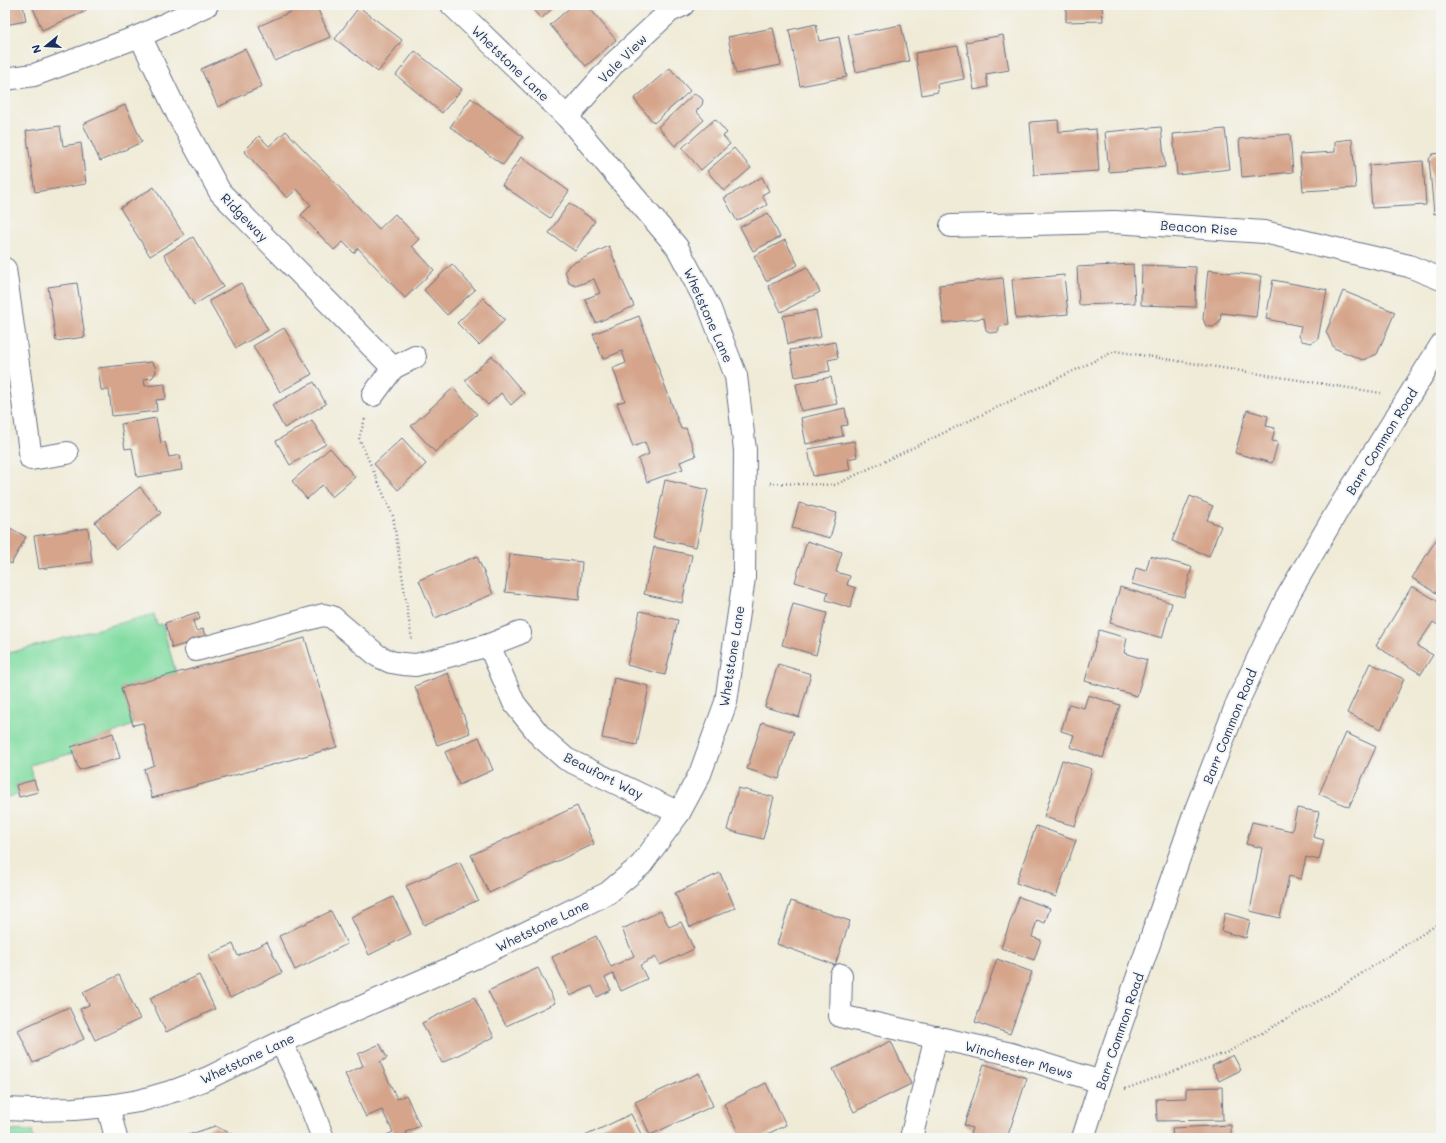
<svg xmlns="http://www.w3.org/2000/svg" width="1446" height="1143" font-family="Mali,sans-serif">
<rect width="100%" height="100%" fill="#f6f6f2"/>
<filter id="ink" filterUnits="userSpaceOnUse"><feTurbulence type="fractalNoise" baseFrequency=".025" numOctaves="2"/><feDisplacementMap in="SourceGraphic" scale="8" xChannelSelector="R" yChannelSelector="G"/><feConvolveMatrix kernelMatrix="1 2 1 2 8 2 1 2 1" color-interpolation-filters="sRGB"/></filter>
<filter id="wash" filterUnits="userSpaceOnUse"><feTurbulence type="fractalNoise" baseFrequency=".012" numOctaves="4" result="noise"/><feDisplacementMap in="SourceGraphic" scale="16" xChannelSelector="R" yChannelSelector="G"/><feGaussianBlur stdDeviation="0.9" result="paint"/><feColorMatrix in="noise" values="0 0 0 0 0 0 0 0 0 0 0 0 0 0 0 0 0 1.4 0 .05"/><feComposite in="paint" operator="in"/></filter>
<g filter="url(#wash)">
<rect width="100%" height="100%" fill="#f0ebd7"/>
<g fill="#83dda3" stroke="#4f8680">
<polygon points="154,614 157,625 162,624 176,673 121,688 133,725 113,733 72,747 73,753 30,765 34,780 16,785 18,794 5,798 5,654"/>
<polygon points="5,1130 32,1131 33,1138 5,1138"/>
</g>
<g id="blocks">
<g fill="#d5a48a">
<polygon points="5,5 23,5 26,21 5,25"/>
<polygon points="32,5 83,5 86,11 42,30"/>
<polygon points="306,5 316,5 330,37 275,61 259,26"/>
<polygon points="529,5 556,5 541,19"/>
<polygon points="573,5 587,5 616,40 586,66 550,25"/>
<polygon points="1066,5 1102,5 1103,21 1066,22"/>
<polygon points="359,7 402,40 378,72 335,39"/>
<polygon points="816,24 819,41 839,37 847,77 800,86 789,30"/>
<polygon points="901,25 909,61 856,72 848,35"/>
<polygon points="773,28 781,65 736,74 728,37"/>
<polygon points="1003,35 1009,70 986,74 988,87 974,90 966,42"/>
<polygon points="958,46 964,79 937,84 938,92 922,95 915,53"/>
<polygon points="245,49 262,86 218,107 201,69"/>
<polygon points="415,51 462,89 442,113 396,75"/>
<polygon points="670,68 690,91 654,123 634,99"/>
<polygon points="694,94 699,96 703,100 702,105 696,111 704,120 675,146 658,127"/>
<polygon points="471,98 523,137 503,165 450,127"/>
<polygon points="125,105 142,142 100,161 83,124"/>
<polygon points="715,119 727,133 723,136 730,144 701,170 682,148"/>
<polygon points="1058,120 1059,132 1096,129 1099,171 1034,175 1030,122"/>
<polygon points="60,126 63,146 81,143 86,184 35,192 26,131"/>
<polygon points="1161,127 1165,167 1109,172 1105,132"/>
<polygon points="1225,129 1230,169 1177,175 1173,134"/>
<polygon points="286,131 379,229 395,214 419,239 412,246 434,270 405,298 358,248 354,253 343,242 334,250 301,215 311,205 297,189 287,198 244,151 259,136 269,146"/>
<polygon points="1290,134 1293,172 1242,177 1239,139"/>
<polygon points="1352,139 1356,188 1303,191 1300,154 1335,152 1335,141"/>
<polygon points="734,148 751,168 724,191 707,171"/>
<polygon points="1441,153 1441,213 1434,214 1429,159 1433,154"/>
<polygon points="521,157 569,191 550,218 502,185"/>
<polygon points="1423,161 1426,205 1372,208 1369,165"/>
<polygon points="762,177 769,191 762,195 767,205 737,221 724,198"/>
<polygon points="154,187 184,235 150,256 120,208"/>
<polygon points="569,203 595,221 575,251 549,233"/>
<polygon points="768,213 780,237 753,251 740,227"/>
<polygon points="193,237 223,287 194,305 164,255"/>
<polygon points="785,240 798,265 766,281 754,256"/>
<polygon points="609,246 623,282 634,306 596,323 585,299 600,293 594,279 576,286 569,283 565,271 569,265"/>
<polygon points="452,264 475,290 447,315 424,290"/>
<polygon points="1133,264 1135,303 1079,305 1077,267"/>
<polygon points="1142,265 1196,267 1195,307 1141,305"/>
<polygon points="807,267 820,292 781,312 768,286"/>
<polygon points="1208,270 1261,276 1256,317 1221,313 1220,322 1213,327 1206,326 1203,319"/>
<polygon points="1064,275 1068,314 1016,319 1012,280"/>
<polygon points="1003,278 1008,325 1000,326 998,332 990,333 986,330 984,318 943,323 939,285"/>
<polygon points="1273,280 1327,290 1318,339 1311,343 1302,341 1299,336 1301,326 1266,319"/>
<polygon points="77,283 85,337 56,341 48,287"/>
<polygon points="241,283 268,330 236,348 209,301"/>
<polygon points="1343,291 1395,312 1377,354 1363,360 1334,348 1326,332"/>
<polygon points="483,298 505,320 479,345 457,323"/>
<polygon points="816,310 821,337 788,344 783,316"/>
<polygon points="639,316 681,429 686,428 696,456 680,462 683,469 647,482 638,459 649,454 645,442 633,447 617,403 625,401 613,368 626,363 622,351 603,359 593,334"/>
<polygon points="284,328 312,374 280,392 253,346"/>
<polygon points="835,342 838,358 828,360 830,371 795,377 790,350"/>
<polygon points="492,356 524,393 511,405 501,393 488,405 465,380"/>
<polygon points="151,362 155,366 156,372 152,378 144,379 145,386 165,384 166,399 156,400 157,411 112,416 109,390 101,390 98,368"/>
<polygon points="831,377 837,404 801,411 796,384"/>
<polygon points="314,382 326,404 284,428 272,405"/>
<polygon points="453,388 477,414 435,452 411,426"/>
<polygon points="845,408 848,425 841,426 843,436 806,444 801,418"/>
<polygon points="1247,410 1268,416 1266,426 1275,428 1272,441 1278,442 1272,463 1235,453"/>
<polygon points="156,418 161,443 165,442 169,457 180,455 182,470 137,477 132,448 125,449 121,424"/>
<polygon points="312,420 326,444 290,465 276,441"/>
<polygon points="402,438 426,464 398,490 374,464"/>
<polygon points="854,441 857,457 848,459 850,470 813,476 808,449"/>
<polygon points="330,448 355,477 332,497 322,485 307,499 292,481"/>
<polygon points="665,480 708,490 696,547 653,538"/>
<polygon points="140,487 161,513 116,549 95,522"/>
<polygon points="1190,496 1213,506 1207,520 1221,526 1209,556 1172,541"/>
<polygon points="799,503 837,513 830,538 792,528"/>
<polygon points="5,525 26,537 11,564 5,560"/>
<polygon points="88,528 92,562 39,569 34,536"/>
<polygon points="1441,532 1441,596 1412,578"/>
<polygon points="807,541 842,552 836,572 850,576 847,585 856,588 850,608 826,600 828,592 795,582"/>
<polygon points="654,547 692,555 682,603 644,594"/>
<polygon points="510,554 582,562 579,600 505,592"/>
<polygon points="477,556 493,594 435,618 419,580"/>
<polygon points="1150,556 1192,567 1184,597 1132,584 1136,568 1146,571"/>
<polygon points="1412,586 1441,603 1441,627 1433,622 1417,646 1433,655 1421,674 1376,646"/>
<polygon points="1120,587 1172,603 1162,638 1110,623"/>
<polygon points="793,604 827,613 816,655 782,645"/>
<polygon points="640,611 678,620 665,675 627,665"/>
<polygon points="198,612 200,619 193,621 196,631 203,629 206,639 195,641 172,648 165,623"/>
<polygon points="1099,630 1127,638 1124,653 1147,660 1137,696 1085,681"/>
<polygon points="305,638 337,747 152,798 144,769 154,765 143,723 133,725 121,688"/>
<polygon points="1370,663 1404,679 1381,729 1347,713"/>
<polygon points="778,664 811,674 799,717 765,707"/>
<polygon points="448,673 470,733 437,745 415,686"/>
<polygon points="614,678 649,686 637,745 602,738"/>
<polygon points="1088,695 1120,705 1103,758 1070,747 1074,735 1061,731 1069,704 1084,708"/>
<polygon points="762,722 794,732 779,779 747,769"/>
<polygon points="113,733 120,758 79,770 71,747"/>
<polygon points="1346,733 1376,747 1349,807 1319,794"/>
<polygon points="479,737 493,770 459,785 445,752"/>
<polygon points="1062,760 1092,769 1075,826 1044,817"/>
<polygon points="34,780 38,792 19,797 16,785"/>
<polygon points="738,788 774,797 763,839 727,830"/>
<polygon points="577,806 594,844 489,893 471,855"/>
<polygon points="1297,808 1319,812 1313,837 1324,840 1319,860 1306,857 1301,879 1289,876 1280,918 1250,911 1262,848 1246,844 1252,822 1292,831"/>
<polygon points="1036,826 1076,840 1056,897 1016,883"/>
<polygon points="460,862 478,900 424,925 406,886"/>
<polygon points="720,873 735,908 690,927 675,893"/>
<polygon points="393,897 411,934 369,955 351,917"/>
<polygon points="1019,897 1050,908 1045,923 1037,920 1032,937 1041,940 1034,960 1001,948"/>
<polygon points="791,901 850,921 835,965 777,944"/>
<polygon points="331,911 347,944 295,970 279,936"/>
<polygon points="661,911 669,927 681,922 694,949 660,965 656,957 640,965 647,979 621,991 613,974 605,978 611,990 597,997 592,986 570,996 552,957 596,936 611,967 634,956 622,929"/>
<polygon points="1225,913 1250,920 1246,938 1221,931"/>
<polygon points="267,942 282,973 230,998 209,955 233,944 238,956"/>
<polygon points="997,959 1032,972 1010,1034 975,1022"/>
<polygon points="538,968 555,1003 506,1026 488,991"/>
<polygon points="119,975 140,1019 95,1040 80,1009 89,1005 83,992"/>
<polygon points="199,975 215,1009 166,1032 150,998"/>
<polygon points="474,997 494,1037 442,1063 422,1023"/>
<polygon points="69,1007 84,1039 33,1063 18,1030"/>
<polygon points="891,1041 911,1084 854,1112 833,1069"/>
<polygon points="380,1044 387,1058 380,1062 397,1099 406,1095 420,1126 406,1132 409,1138 380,1138 393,1132 382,1110 366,1117 345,1074 363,1066 358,1054"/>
<polygon points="1233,1055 1241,1070 1219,1081 1212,1066"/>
<polygon points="984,1064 1027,1078 1007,1138 969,1138 972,1128 964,1125"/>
<polygon points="699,1073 713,1106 650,1135 635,1102"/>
<polygon points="766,1083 786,1125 759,1138 741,1138 724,1104"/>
<polygon points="1222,1087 1223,1120 1157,1121 1156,1099 1186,1098 1186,1088"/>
<polygon points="631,1114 643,1138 586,1138 585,1136"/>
<polygon points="1231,1125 1231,1138 1173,1138 1172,1128"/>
<polygon points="215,1126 240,1138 179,1138"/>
</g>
</g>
</g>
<g filter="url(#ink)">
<use href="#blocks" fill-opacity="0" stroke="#667188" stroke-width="1"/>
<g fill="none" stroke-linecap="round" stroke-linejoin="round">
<defs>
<g id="minor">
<polyline points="140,36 179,117 220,192 393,368"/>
<polyline points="5,79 34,75 140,36 207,5"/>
<polyline points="567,117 615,62 670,11 683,5"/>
<polyline points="951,226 1115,222 1264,232 1409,266 1441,279"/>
<polyline points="5,269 31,459 67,453"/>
<polyline points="373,395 393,368 415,357"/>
<polyline points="489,645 514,703 541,737 566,759 679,813"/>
<polyline points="196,650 323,615 332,617 378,656 391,662 403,664 416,665 489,645 520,633"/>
<polyline points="841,975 840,1016 1011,1054 1101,1082"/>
<polyline points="281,1042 306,1094 323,1138"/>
<polyline points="108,1106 116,1138"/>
<polyline points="5,1109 32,1110 74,1109 108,1106 139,1101 177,1090 208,1078 281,1042 474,958 608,893 641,865 679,813 700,774 726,702 744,578 745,450 736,376 710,309 677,247 567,117 452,5"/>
<polyline points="911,1138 936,1037"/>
</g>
<polyline id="major" points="1083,1138 1101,1082 1195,812 1238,701 1286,599 1339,508 1441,345"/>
</defs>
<use href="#minor" stroke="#667188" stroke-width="24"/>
<use href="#major" stroke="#667188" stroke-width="24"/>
<g stroke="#667188" stroke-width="2.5" stroke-dasharray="1 3" stroke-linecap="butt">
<polyline points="365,419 359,438 393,516 412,640"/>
<polyline points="770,483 835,485 1115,351 1381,393"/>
<polyline points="1125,1089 1228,1052 1322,999 1441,922"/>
</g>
<use href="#minor" stroke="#fff" stroke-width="22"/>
<use href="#major" stroke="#fff" stroke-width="22"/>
</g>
</g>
<g text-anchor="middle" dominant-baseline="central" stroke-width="4" stroke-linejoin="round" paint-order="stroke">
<g font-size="13" fill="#1b2f5e" stroke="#f6f6f2">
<text transform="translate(622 58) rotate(-45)">Vale View</text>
<text transform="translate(511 63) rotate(44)">Whetstone Lane</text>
<text transform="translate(245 217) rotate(46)">Ridgeway</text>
<text transform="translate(1199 227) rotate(4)">Beacon Rise</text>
<text transform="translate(709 315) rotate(66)">Whetstone Lane</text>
<text transform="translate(1381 441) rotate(-58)">Barr Common Road</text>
<text transform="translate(731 656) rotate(-81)">Whetstone Lane</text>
<text transform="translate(1229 726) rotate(-68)">Barr Common Road</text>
<text transform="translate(604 775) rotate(27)">Beaufort Way</text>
<text transform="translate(542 925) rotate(-26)">Whetstone Lane</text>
<text transform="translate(1119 1031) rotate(-71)">Barr Common Road</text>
<text transform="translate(247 1058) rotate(-25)">Whetstone Lane</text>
<text transform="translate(1019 1059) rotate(15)">Winchester Mews</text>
</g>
</g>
<rect width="1446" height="1143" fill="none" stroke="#f6f6f2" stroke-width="20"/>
<g transform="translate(46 46) rotate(252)" stroke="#f6f6f2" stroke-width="3" paint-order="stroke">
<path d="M0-3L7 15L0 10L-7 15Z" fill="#1b2f5e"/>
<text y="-6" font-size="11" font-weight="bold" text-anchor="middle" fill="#1b2f5e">N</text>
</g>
</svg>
